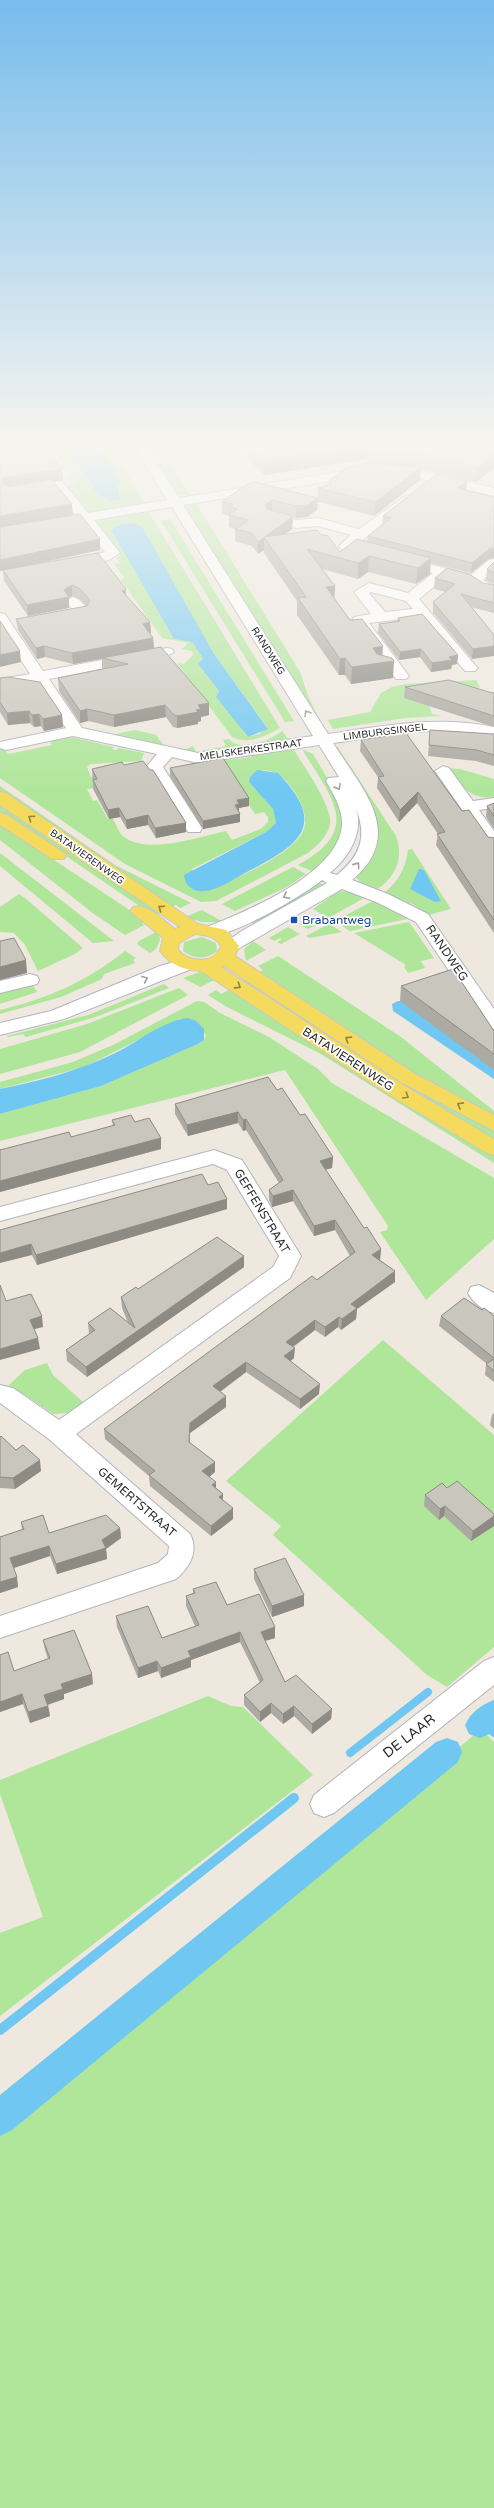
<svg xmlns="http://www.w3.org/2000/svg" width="494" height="2508" font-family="'Varela Round',sans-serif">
<rect width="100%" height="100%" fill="#eee8de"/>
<g fill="#afe69a" fill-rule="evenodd">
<polygon points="99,444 110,444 145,504 87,513 84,511 87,510 66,486 76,483 66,477 72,474 56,455 0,462 30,451 68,448 91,485 111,501 122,499 116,485 121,484"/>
<polygon points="142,444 158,444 191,496 175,494"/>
<polygon points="168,444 261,444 249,451 244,447 210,452 213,456 210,457 200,446 173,451"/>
<polygon points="196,503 300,672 309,698 318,717 315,718 184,512 185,508"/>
<path d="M147 509 280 728 278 729C263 737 248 745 232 737L177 663 184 664 193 655 192 651 182 649 188 643 162 638 121 580 124 577 114 564 120 563 116 558 120 555 92 519ZM128 523H133L214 654 267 727 259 734 248 737 244 733 219 691 198 664 203 658 192 642 174 639 112 532 116 526Z"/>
<polygon points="177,518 180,518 306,719 302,719"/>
<polygon points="170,519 294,721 285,722 161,521"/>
<polygon points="476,680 480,687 426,697 432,714 442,716 405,718 333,729 328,720 370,712 381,693 392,687 406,684"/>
<polygon points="135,730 156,735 165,747 106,736"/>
<path d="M282 731 289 740 197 755 184 750 193 746 196 752 226 746 223 740 229 739C241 753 271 740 282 731Z"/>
<path d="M67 736 114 747 112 749 116 750 119 748 144 753 141 761 91 764 87 767 91 777 96 776 102 787 87 789 93 801 97 800 108 819H113C116 824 119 834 124 837 148 855 198 837 226 831L232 840 261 829 268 822V817L264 812 255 814 220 761 252 757 251 754 290 748 294 750C303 765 333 807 330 824 328 836 317 846 308 853L216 901 201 902 125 864 0 778V742L8 754 52 745 49 739ZM263 770C279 771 288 781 296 794 301 802 308 818 304 829 294 855 238 876 213 889L205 890 192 869 266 832 276 823 273 809 249 782Z"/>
<path d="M337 746 396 836C404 858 396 877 376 890L361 884 356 877 376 848 377 835 335 748Z"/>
<path d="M302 749 313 754 342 803 345 830 333 852 314 872 298 865C364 829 331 798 302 749Z"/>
<path d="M449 768 460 769 494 779V797C470 800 461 786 449 768Z"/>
<polygon points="0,786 115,865 191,903 180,908 176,905 170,908 0,792"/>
<polygon points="0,802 161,913 154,916 44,841 0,814"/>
<polygon points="0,824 146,921 142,923 144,925 125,935 94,914 0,840"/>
<path d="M412 849 451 909 428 915 414 905 384 893C398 882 406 868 408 850Z"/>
<polygon points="0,853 114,941 93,943 0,866"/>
<polygon points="293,867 306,874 287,887 235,911 222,904"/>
<polygon points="317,883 329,885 255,925 248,920"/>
<polygon points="339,891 352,892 366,897 328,918 313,909"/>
<polygon points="19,894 25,898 83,948 75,954 38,971 25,945 14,933 0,932 0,907"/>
<polygon points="373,901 412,918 350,931 334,921"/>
<polygon points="202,910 223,922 202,922 185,917"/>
<polygon points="315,915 324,921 308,929 299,924"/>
<polygon points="409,922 434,958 421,961 425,968 408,973 404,967 406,965 354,933"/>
<polygon points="329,924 342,932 310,938 306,936"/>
<polygon points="288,927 300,934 281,944 277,942 282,939 280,938 274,941 269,938"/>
<polygon points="158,931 160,940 156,949 150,953 137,944 139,941"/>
<path d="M202 937 216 943 217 951C207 960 193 959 183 951L184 942Z"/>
<polygon points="253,941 266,950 246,961 244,949"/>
<path d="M125 951 136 958 133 960 135 963 104 974 102 979 61 997 0 1014V1010C47 999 87 981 125 951Z"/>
<polygon points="278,956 401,1037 494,1111 494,1118 399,1065 257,973 263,970 258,966"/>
<polygon points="200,972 216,979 200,987 183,978"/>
<polygon points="247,979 494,1130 494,1143 242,982"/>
<polygon points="32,984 37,992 0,1004 0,992"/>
<polygon points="164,984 169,988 96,1017 26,1037 23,1034 8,1037 7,1036 88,1015"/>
<polygon points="179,988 188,995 80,1052 0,1074 0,1049 87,1024"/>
<polygon points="233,988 494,1155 494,1163 321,1054 227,1007 208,995 216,990 221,994"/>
<path d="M197 1001 204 1002 220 1013 269 1037 318 1069 332 1083 494 1178V1239L426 1300 380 1232 387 1230 388 1226 285 1070 0 1141V1114L101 1086 198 1044 204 1040 206 1035C198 1024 195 1018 180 1019L84 1067 0 1089V1082L73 1062 115 1044Z"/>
<polygon points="383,1340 494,1435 494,1647 447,1687 427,1675 273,1535 281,1526 226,1481"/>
<polygon points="47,1363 53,1375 83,1402 68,1413 53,1414 25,1395 7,1387 25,1370"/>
<polygon points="208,1696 231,1706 243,1707 313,1775 0,2016 0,1933 43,1917 0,1794 0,1780"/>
<polygon points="481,1729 494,1742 494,2508 0,2508 0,2134"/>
</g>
<g fill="#6fc7f2">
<polygon points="16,444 99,444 122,484 116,485 121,499 111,501 98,495 68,448 30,451 0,446"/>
<polygon points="136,523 142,527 214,654 268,729 248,737 216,697 219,691 198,664 203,658 192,642 174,639 112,532 113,528 121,524"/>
<path d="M257 770 278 773C329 826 299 845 247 872 233 879 215 893 199 891 190 890 185 884 184 875L266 832 276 823 273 809 249 782 250 777Z"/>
<polygon points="419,869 424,870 441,901 435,902 410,889"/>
<polygon points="398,1001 426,1001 494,1066 494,1079 393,1011 392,1004"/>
<path d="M188 1018 196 1021 204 1029V1040L198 1044 101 1086 0 1114V1089C38 1081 76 1072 111 1055 136 1044 161 1021 188 1018Z"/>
</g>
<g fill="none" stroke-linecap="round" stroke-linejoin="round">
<g stroke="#6fc7f2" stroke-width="8">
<polyline points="482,1723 494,1733"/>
<polyline points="350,1753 428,1692"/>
</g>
<polyline stroke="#6fc7f2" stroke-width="10" points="0,2030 294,1798"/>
<g fill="#6fc7f2" fill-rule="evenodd">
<path d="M494 1700V1732L480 1738 469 1734 465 1725C471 1712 481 1705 494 1700Z"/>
<polygon points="447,1738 458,1742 462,1752 458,1762 12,2130 0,2136 0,2095 436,1742"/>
</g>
<defs>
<g id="minor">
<path d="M133 444H145L179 498 369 467 417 470 494 488V496L417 478 369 475 183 505 328 734C383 726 438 715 494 727V737C440 724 387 735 333 743 362 789 407 834 352 880L388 894 428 914 494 1009V1029L487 1027 416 922 376 902 342 889 236 950H224L221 946 240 932 327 883 322 880C304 895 228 940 207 935L204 931 207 927C246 911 337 875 342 826 343 810 334 795 326 781L328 778 339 777 319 745 198 763 172 757 163 767 202 828 200 832H188L147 766 157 754 73 736 6 750 0 748V742L66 728 35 682 0 689V679L30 674 0 628V613L5 614 43 671 167 648 172 649 174 652 167 656 49 679 82 728 198 753 313 736 172 507 94 520 120 553 109 560 73 567 68 566 66 563 68 560 105 552 81 523 0 537V529L76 516 54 488 20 492 19 489 20 486 25 485 62 481 88 513 167 500ZM356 808C367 837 361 855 337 875L330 873C349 857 364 833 356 808Z"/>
<polygon points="281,444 310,444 304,448 240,458 234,454 240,450"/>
<path d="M407 495 412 496 413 499 412 502 356 545 471 575 489 560 494 559V570L483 580 494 586V594L482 592 469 583 446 577 419 599 475 665 478 668 475 671H465L419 617 369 623 409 676 406 679H396L352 620 354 617 371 614 354 592 369 583 408 593 433 573 341 549 339 546 351 535 318 526 296 528 268 521 266 518 273 514 296 520 318 518 359 529ZM371 592 406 601 413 609 385 612 369 593Z"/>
<path d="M73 597C80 599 85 606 89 612L87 615 58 621 53 620 51 617 53 614 73 610 66 601Z"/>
<polygon points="443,766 449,768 473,801 494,798 494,808 479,810 494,831 494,848 488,847 435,771"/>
<polygon points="187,958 194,960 196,964 194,968 64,1019 0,1035 0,1023 51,1011 160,966"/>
<polygon points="30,974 37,976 39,980 37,984 0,993 0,981"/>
<path d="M214 1150 242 1160 301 1256 290 1278 76 1434 190 1534C199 1551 190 1567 176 1579L0 1638V1616L158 1563 168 1554 169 1546 50 1440 0 1403V1385L13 1388 59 1420 273 1267 279 1256 227 1170 213 1164 0 1221V1207Z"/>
<path d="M479 1285 494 1293V1313C483 1310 473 1303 468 1293L471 1287Z"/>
<polygon points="494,1657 494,1685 334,1813 324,1817 314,1813 310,1804 314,1795 484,1661"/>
</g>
<g id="major">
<path d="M0 792 6 793 198 924 226 930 239 946 235 956 415 1074 494 1115V1131L401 1082 224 966 221 967 405 1086 494 1139V1155L487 1153 391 1096 201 971C184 970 170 965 160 951L163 938 130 911 133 907C148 903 163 920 175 929L180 927 0 805ZM195 934C205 935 215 936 221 946 215 964 190 963 178 950L179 943Z"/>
<polygon points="0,813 6,814 67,855 64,859 52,859 0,825"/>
</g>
</defs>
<use href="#minor" stroke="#b2b4c0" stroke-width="2"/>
<use href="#major" stroke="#c8c8c8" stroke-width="2"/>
<use href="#minor" fill="#fff" fill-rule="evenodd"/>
<use href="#major" fill="#f5db5d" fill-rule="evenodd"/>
</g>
<g fill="#adaaa3">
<polygon points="0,444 63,480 53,481 73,515 100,539 100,550 18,568 126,589 126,595 150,622 151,633 150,633 153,638 154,648 209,715 201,717 201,721 198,722 198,724 177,728 173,727 166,717 114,727 88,721 80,723 59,691 58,678 102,669 102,659 73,664 45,657 37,659 18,630 16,619 86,606 81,600 72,596 69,598 69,608 28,616 4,581 3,571 0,571"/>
<polygon points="247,444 494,444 494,468 476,482 421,469 420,480 374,516 318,502 318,488 330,484 330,480 367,464 367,459 264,475 247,458"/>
<polygon points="467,481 466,491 494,497 494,558 488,559 471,573 430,563 430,574 416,584 368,572 358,579 322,569 335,586 334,598 350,620 382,655 393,678 351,684 345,675 339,675 297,615 297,601 264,553 264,550 258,554 252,546 235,541 235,529 229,527 229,516 222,514 222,502 318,498 317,510 307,517 296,518 293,518 292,529 284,535 321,535 340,552 367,542 368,536 382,525 383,516"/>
<polygon points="494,562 494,584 486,580 487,569"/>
<polygon points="435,578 494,585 494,613 471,607 494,635 472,659 433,613 433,602 446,592 434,589"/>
<polygon points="398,618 458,655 457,664 452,665 451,669 431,672 420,657 399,660 378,633 379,624 397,621"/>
<polygon points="0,678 62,715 63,727 44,731 41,726 34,727 30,723 8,725 0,712"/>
<polygon points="405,687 494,693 494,727 404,698"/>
<polygon points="430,730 494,734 494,766 476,761 428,756"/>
<polygon points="361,740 462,811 488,837 494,838 494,933 436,845 438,834 417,803 399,822 377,788 378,777 360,751"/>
<polygon points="124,765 186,823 186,832 156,838 148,825 127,829 120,817 109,819 93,789 92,769"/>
<polygon points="170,768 249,806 239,808 239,812 240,814 240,822 203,829 170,776"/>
<polygon points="494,803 494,829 486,817 487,806"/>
<polygon points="401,986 494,1031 494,1070 400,1001"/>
<polygon points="277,1090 300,1115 333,1157 332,1168 325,1170 364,1228 381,1249 380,1260 395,1271 395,1282 357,1309 356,1319 341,1330 338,1327 325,1337 315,1330 293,1347 294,1358 290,1361 319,1394 300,1409 246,1372 220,1392 226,1407 190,1433 190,1443 215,1472 209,1477 216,1488 223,1494 223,1501 233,1519 211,1536 150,1486 149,1476 105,1439 104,1429 350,1256 335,1230 314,1236 293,1201 272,1207 269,1200 269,1190 279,1183 246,1130 243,1131 238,1123 188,1136 175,1114 175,1104"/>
<polygon points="112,1120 135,1122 161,1138 161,1149 0,1192 0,1150 71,1137 113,1126"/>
<polygon points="208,1185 227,1199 227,1209 37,1265 32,1255 0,1230"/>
<polygon points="244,1256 244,1267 87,1377 67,1361 66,1350 89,1334 88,1323 128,1323 122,1308 121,1297 138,1289"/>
<polygon points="482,1310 494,1316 494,1382 485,1375 486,1364 487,1364 439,1326 441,1316"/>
<polygon points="494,1413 494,1429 490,1425 492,1415"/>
<polygon points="0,1437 41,1471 15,1489 0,1488"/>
<polygon points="447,1488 494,1514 494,1526 471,1541 444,1516 439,1520 424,1506 425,1495"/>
<polygon points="21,1522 49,1533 120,1528 121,1538 106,1549 107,1559 57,1574 50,1556 13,1568 18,1587 0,1593 0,1537 22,1530"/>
<polygon points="254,1569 304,1595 304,1606 272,1617 254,1579"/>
<polygon points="193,1589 227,1605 275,1638 265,1641 285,1682 332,1709 331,1719 312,1734 294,1716 283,1724 271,1713 260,1722 244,1705 244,1695 260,1683 240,1642 191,1660 191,1667 161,1678 158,1671 138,1678 117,1627 116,1616 162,1638 195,1626 186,1606 186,1596 193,1593"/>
<polygon points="43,1640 93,1684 64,1694 64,1699 48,1705 50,1716 30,1723 23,1704 0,1712 0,1655 14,1671 48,1659 45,1650"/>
</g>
<g fill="#8d8b84">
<polygon points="377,444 379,444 368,452 367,459 264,475 264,461"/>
<polygon points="494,455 494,468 476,482 478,468"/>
<polygon points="421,467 420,480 374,516 375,502"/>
<polygon points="62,469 63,480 4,489 2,482 3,478"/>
<polygon points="467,481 466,491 457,488"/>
<polygon points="318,498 317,510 307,517 296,518 296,506"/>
<polygon points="272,500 272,513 265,518 265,505"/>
<polygon points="72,504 73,515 0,527 0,516"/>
<polygon points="293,516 292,529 270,546 264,537 264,550 258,554 258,542"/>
<polygon points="100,539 100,550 0,571 0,560"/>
<polygon points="494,548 494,558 488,559 471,573 472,563 489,549"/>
<polygon points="369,556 368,572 358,579 358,563"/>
<polygon points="431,558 430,574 416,584 418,568"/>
<polygon points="72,585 72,596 69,598 69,608 28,616 27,605 64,590"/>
<polygon points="335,586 334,602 326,587"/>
<polygon points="126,589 126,599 122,591"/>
<polygon points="150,622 151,633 143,635 143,624"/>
<polygon points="153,638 154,649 73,664 72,653"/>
<polygon points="44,646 45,657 37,659 36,648"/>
<polygon points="383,646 382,663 373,648"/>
<polygon points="494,646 494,656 472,659 473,649"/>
<polygon points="421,649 420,657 399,660 400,652"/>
<polygon points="20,651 21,662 0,667 0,655"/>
<polygon points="458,655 457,664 452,665 451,669 431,672 432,663 449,657"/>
<polygon points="345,658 345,675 339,675 340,659"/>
<polygon points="394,661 393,678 351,684 352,667"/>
<polygon points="209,703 209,715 201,717 201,721 198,722 198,724 177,728 177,716 196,710 198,705"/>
<polygon points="165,705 166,717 114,727 114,715"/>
<polygon points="87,709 88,721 80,723 80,711"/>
<polygon points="29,711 30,723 8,725 7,713"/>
<polygon points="39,714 41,726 34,727 32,715"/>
<polygon points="62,715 63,727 44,731 43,719"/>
<polygon points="418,792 417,803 399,822 400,810"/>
<polygon points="249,798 249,806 239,808 239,812 235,813 235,805 237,800"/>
<polygon points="119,808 120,817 109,819 108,810"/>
<polygon points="240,814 240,822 203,829 203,821"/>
<polygon points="148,815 148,825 127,829 126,820"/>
<polygon points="186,823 186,832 156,838 155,828"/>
<polygon points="26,960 27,973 0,980 0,967"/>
<polygon points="238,1112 238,1123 188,1136 187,1125"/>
<polygon points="246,1119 246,1130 243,1131 243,1120"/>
<polygon points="161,1138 161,1149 0,1192 0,1181"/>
<polygon points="333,1157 332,1168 319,1171 320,1161"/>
<polygon points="293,1190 293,1201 272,1207 273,1196"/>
<polygon points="227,1199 227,1209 37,1265 36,1255"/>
<polygon points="335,1220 335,1230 314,1236 314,1226"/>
<polygon points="31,1244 32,1255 0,1263 0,1253"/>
<polygon points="381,1249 380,1260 371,1266 372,1255"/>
<polygon points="244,1256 244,1267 87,1377 86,1367"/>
<polygon points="395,1271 395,1282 357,1309 356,1319 341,1330 342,1319 351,1304"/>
<polygon points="42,1316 43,1327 31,1330 30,1320"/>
<polygon points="339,1317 338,1327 325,1337 325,1327"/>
<polygon points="315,1320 315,1330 286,1352 286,1342"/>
<polygon points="38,1338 40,1349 0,1360 0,1349"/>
<polygon points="295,1348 294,1358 284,1367 284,1356"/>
<polygon points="246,1362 246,1372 213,1397 213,1386"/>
<polygon points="320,1384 319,1394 300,1409 300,1399"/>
<polygon points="226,1396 226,1407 190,1433 190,1453 190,1423"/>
<polygon points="40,1460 41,1471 15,1489 13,1478"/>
<polygon points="215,1462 215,1472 203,1482 202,1471"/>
<polygon points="216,1482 216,1493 212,1485"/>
<polygon points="223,1494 223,1504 219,1497"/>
<polygon points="445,1506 444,1516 439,1520 440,1509"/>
<polygon points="233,1508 233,1519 211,1536 211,1526"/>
<polygon points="494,1516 494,1526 471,1541 473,1531"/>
<polygon points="120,1528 121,1538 106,1549 107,1559 57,1574 56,1564 102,1540"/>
<polygon points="49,1546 50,1556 11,1569 10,1558"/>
<polygon points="17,1577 18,1587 0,1593 0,1582"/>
<polygon points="304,1595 304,1606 272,1617 272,1606"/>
<polygon points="275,1627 275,1638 261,1642 261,1632"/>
<polygon points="240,1632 240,1642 191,1660 191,1667 161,1678 161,1668 188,1651"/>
<polygon points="157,1661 158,1671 138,1678 138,1668"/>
<polygon points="92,1674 93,1684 64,1694 64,1699 46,1705 44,1695 61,1684"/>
<polygon points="22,1694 23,1704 0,1712 0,1702"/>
<polygon points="271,1703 271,1713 260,1722 260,1712"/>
<polygon points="48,1706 50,1716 30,1723 28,1712"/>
<polygon points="294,1706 294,1716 283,1724 283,1714"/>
<polygon points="332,1709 331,1719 312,1734 312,1724"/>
</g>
<g fill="#c9c6bd" stroke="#8d8b84">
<polygon points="0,444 48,452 62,469 3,478 2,482 9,487 51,479 72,504 0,516"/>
<polygon points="247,444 377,444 264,461"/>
<polygon points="378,444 484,444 494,446 494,455 478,468 418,454 368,452"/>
<polygon points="370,463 421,467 375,502 318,488 330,484 330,480 348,467"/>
<polygon points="437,474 467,481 457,488 494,497 494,548 489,549 472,563 368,536 391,518 383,516"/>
<polygon points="255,482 318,498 308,505 296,506 272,500 265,505 267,509 293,516 258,542 252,533 235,529 249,520 229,515 237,509 229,507 233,504 222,502 247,484"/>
<polygon points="80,514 100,539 0,560 0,527"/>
<polygon points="317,530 321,535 327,535 340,552 357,539 431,558 418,568 369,556 358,563 307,549 335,586 326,587 350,620 362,619 383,646 373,648 377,654 392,658 394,661 352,667 345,658 340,659 298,598 306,597 264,537"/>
<polygon points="98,553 126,589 122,591 150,622 143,624 153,638 72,653 44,646 36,648 16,619 87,606 90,600 80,589 72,585 64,590 69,597 27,605 3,570"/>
<polygon points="494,562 494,573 487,569"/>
<polygon points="447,568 469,574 483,583 494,585 494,603 461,594 494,635 494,646 473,649 433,602 455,584 435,578"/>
<polygon points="422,614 458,655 449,657 452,660 432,663 421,649 400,652 379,624 400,621 398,618"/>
<polygon points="0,621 20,651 0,655"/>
<polygon points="161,647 209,703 198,705 201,709 196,710 198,712 177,716 173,714 165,705 114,715 87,709 80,711 58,678 128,664 102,658"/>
<polygon points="8,677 40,682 62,715 43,719 39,714 32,715 29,711 7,713 0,702 0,678"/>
<polygon points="449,680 489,692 494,693 494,716 405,687"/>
<polygon points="430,730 494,734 494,755 477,750 429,745"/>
<polygon points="406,733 462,811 469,810 488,837 494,838 494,920 437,834 445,832 418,792 400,810 378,777 384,776 361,740"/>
<polygon points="223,758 249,798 237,800 239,804 235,805 240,814 203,821 170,768"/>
<polygon points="143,761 150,770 153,770 186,823 155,828 148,815 126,820 119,808 108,810 93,780 97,779 92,769 122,762 124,765"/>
<polygon points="494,803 494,816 487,806"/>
<polygon points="14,938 26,960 0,967 0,941"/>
<polygon points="453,969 494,1031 494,1054 401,986"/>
<polygon points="268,1077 277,1090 282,1088 300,1115 305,1114 333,1157 320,1161 364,1228 367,1227 381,1249 372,1255 395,1271 351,1304 357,1308 342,1319 339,1317 325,1327 315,1320 286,1342 295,1348 284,1356 320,1384 300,1399 246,1362 213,1386 226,1396 190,1423 189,1442 215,1462 202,1471 216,1482 212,1485 223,1494 219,1497 233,1508 211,1526 149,1475 155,1471 104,1429 312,1276 317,1280 355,1252 335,1220 314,1226 293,1190 273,1196 269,1190 283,1180 246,1119 243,1120 238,1112 187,1125 175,1104"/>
<polygon points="131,1115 135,1122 149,1118 161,1138 0,1181 0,1150 69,1132 71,1137 115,1125 112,1120"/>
<polygon points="202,1174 208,1185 218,1182 227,1199 36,1255 31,1244 0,1253 0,1230"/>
<polygon points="217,1237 244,1256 86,1367 66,1350 95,1330 88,1323 110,1308 135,1328 121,1297 136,1287 138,1289"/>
<polygon points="0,1285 6,1301 31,1294 42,1316 30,1320 38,1338 0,1349"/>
<polygon points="464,1298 482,1310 484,1308 494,1316 494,1358 441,1316"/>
<polygon points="494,1359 494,1371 486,1364"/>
<polygon points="1,1436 16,1450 23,1445 40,1460 13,1478 0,1477 0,1437"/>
<polygon points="457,1481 494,1514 494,1516 473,1531 445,1506 440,1509 425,1495 442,1483 447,1488"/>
<polygon points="43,1515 49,1533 106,1515 120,1528 102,1540 106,1548 56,1564 49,1546 10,1558 17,1577 0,1582 0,1537 24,1529 21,1522"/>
<polygon points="285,1558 304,1595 272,1606 254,1569"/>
<polygon points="216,1582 227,1605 259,1594 275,1627 261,1632 285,1682 296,1675 332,1709 312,1724 294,1706 283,1714 271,1703 260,1712 244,1695 263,1680 240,1632 188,1651 191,1657 161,1668 157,1661 138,1668 116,1616 148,1606 162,1638 199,1625 186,1596 195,1593 193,1589"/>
<polygon points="74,1630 92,1674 61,1684 63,1689 44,1695 48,1706 28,1712 22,1694 0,1702 0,1655 8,1652 14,1671 50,1658 43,1640"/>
</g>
<defs><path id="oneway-chevron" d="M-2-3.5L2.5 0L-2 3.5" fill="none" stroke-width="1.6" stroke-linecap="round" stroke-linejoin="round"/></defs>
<g stroke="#a0a0a0">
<use href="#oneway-chevron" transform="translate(307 713) rotate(-122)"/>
<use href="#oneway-chevron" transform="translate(338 787) rotate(60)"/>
<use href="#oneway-chevron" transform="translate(357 865) rotate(-55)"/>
<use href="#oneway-chevron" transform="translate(286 896) rotate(152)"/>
<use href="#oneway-chevron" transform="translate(145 979) rotate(-23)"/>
</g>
<g stroke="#908444">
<use href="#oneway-chevron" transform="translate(31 818) rotate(-145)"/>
<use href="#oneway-chevron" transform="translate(161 908) rotate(-146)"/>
<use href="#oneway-chevron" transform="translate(238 986) rotate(33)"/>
<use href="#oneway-chevron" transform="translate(348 1039) rotate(-147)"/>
<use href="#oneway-chevron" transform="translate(406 1096) rotate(31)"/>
<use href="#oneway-chevron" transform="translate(460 1105) rotate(-152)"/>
</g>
<linearGradient id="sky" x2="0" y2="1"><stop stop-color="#77bcec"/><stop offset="0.56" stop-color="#f7f5f0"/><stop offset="1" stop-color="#f7f5f0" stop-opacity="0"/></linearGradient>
<rect width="494" height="795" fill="url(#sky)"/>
<rect fill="#1a4fb4" stroke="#fff" stroke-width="1.5" x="290" y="916" width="8" height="8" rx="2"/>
<g text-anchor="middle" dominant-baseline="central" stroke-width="3.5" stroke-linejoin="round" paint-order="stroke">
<g font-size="10" fill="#2c2c2c" stroke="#fff">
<text transform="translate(268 651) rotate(58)">RANDWEG</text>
<text transform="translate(385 732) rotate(-7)">LIMBURGSINGEL</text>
<text transform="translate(251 750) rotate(-8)">MELISKERKESTRAAT</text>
<text transform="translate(87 857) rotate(35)">BATAVIERENWEG</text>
</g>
<g font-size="12" fill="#164399" stroke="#fff" text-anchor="start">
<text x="302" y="920">Brabantweg</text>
</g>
<g font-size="12" fill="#2c2c2c" stroke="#fff">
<text transform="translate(447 953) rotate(56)">RANDWEG</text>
<text transform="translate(348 1059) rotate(33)">BATAVIERENWEG</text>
<text transform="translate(262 1211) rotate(59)">GEFFENSTRAAT</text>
<text transform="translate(137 1502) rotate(41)">GEMERTSTRAAT</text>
</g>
<g font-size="14" fill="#2c2c2c" stroke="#fff">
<text transform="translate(409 1736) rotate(-38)">DE LAAR</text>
</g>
</g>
</svg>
